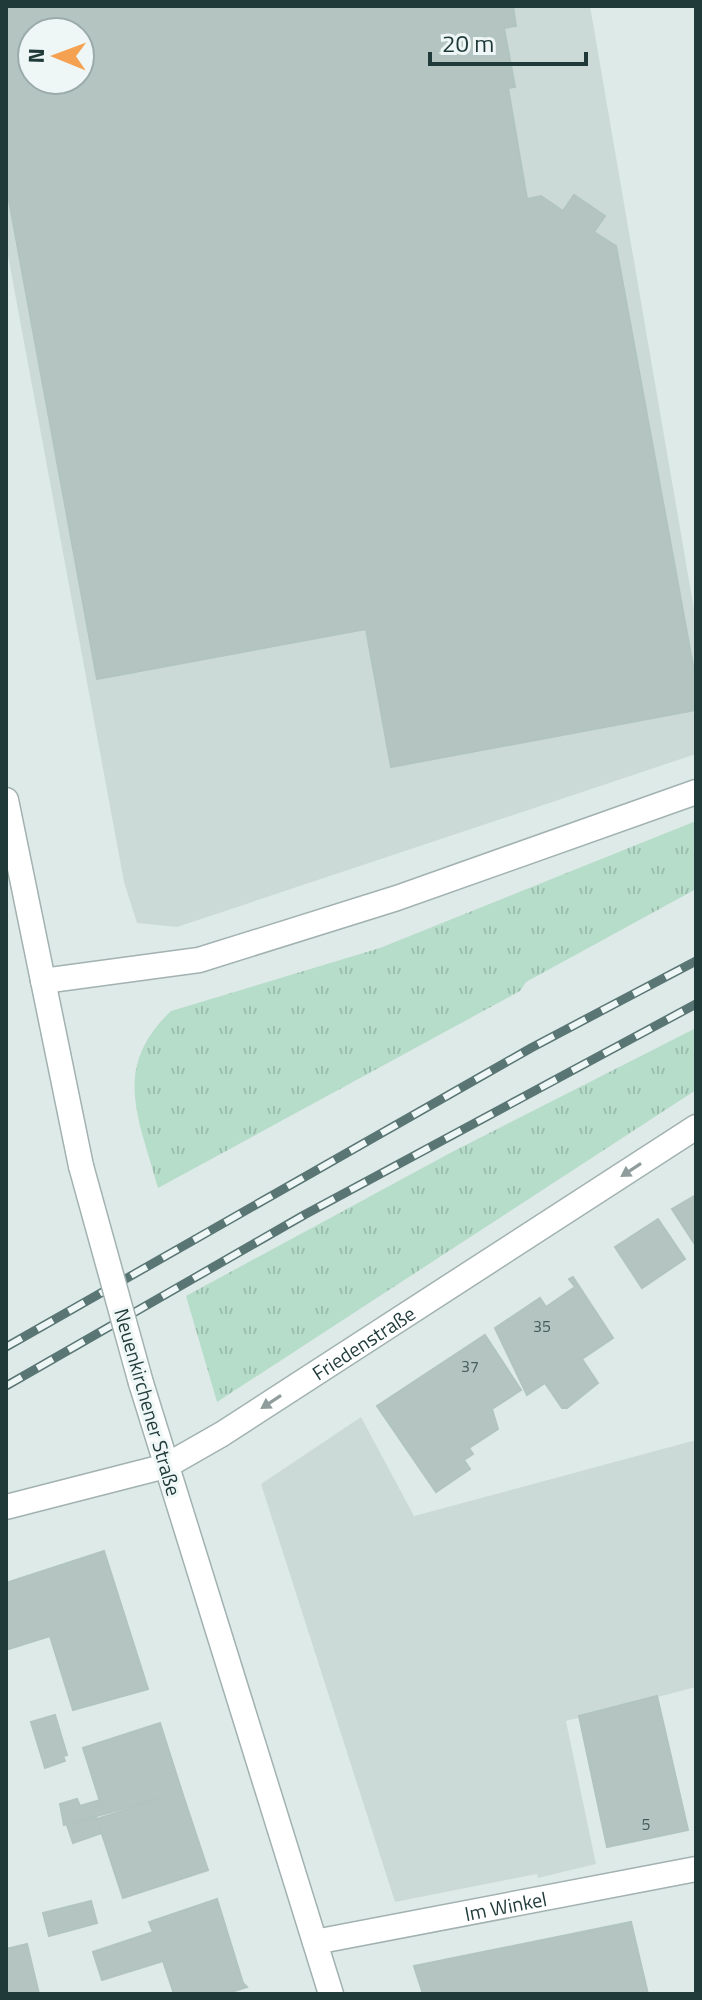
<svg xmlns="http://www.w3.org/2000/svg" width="702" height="2000" font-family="'Titillium Web',sans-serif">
<defs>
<pattern id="grass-tufts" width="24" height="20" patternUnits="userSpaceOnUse" patternTransform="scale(2)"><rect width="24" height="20" fill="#b6dcca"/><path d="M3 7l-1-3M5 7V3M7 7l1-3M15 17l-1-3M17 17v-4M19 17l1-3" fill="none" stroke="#9cbeae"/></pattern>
</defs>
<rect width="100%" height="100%" fill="#deeae8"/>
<g fill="#ccdad7" fill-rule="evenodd">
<path d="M6 6H590L696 621V754L177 927 137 923 124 882 6 245ZM32 32H80V80H32Z"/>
<polygon points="361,1417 414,1516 696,1440 696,1687 566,1721 596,1864 538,1878 537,1874 395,1902 261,1484"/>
</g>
<g fill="url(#grass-tufts)">
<path d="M696 821V889L526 982 520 991 158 1188C139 1118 111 1068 171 1011L380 948Z"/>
<polygon points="696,1028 696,1090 217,1402 186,1296 452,1152"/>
</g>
<g fill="#b4c5c1" stroke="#b1c4c0" stroke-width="2" fill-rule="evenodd">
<path d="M6 6H513L516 26 504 28 515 87 508 88 527 199 541 196 563 211 574 195 605 216 594 232 616 246 696 682V710L391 767 366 629 97 679 6 184ZM32 32H80V80H32Z"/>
<polygon points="696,1195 696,1246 672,1209"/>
<polygon points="658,1219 685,1259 642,1288 615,1247"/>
<polygon points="573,1277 613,1338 582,1359 598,1383 567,1408 562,1408 545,1383 527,1395 495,1328 540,1298 546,1307 575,1287 569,1279"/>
<polygon points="485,1335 521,1390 492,1409 498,1429 469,1448 473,1454 464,1460 470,1469 436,1492 377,1406"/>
<polygon points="104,1551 148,1689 73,1710 50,1636 6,1650 6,1583"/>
<polygon points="657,1696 688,1830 607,1847 579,1716"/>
<polygon points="55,1715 67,1755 63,1756 65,1761 45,1768 31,1722"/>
<polygon points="160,1723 182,1792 104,1814 83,1748"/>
<polygon points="182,1792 208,1870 123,1898 97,1819"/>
<polygon points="77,1799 80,1806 100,1800 104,1814 64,1825 60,1804"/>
<polygon points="96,1817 102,1833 73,1843 67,1825"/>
<polygon points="217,1899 243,1983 247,1987 225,1994 174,1994 163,1961 102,1980 93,1952 153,1932 149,1922"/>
<polygon points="91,1901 97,1923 49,1936 43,1913"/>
<polygon points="631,1922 648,1994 423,1994 414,1966"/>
<polygon points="27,1944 39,1994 6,1994 6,1949"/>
</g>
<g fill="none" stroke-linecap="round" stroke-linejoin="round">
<defs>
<g id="minor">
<polyline points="6,800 81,1166"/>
<polyline points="43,981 199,960 397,898 696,792"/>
<polyline points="141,1383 331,1994"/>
<path id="s1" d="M6 1507 166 1466 222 1434 696 1127"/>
<path id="s2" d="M315 1942 696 1869"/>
</g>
</defs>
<use href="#minor" stroke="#a1b2b0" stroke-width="27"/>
<use href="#minor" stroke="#fff" stroke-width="24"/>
<defs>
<g id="rail">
<polyline points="6,1347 531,1048 696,961"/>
<polyline points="6,1386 304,1215 696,1004"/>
</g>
</defs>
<use href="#rail" stroke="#597675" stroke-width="9"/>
<use href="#rail" stroke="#eef7f5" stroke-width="6" stroke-dasharray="18" stroke-linecap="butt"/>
<defs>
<polyline id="minor-bridge" points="81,1166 141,1383"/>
</defs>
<use href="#minor-bridge" stroke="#a1b2b0" stroke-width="27" stroke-linecap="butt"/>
<use href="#minor-bridge" stroke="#fff" stroke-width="24"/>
</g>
<defs><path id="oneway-solid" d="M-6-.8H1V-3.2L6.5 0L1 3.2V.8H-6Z" transform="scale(2)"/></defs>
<g fill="#8f9c9c">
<use href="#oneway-solid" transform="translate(631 1170) rotate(147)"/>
<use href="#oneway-solid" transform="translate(271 1402) rotate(147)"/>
</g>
<g text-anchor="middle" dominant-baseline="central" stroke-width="6" stroke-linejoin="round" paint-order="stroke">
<g font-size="16" fill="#445d5b">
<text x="542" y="1326">35</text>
<text x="470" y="1366">37</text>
<text x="646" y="1824">5</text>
</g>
<g font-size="20" fill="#1f3a39" stroke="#eef7f5">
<text stroke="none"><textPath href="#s1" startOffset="398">Friedenstraße</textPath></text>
<text transform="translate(148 1402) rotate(74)">Neuenkirchener Straße</text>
<text stroke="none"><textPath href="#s2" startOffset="194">Im Winkel</textPath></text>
</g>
</g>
<rect width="702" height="2000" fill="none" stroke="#1f3a39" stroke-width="16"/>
<g transform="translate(56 56) rotate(271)"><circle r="38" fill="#eef7f5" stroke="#9babaa" stroke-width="2"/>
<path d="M0-6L14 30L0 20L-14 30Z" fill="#f4a152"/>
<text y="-12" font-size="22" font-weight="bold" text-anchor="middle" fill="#1f3a39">N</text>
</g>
<path d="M430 52v12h156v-12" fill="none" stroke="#1f3a39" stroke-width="4"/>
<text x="442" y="52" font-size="24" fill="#1f3a39" stroke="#eef7f5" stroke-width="6" paint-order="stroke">20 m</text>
</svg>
